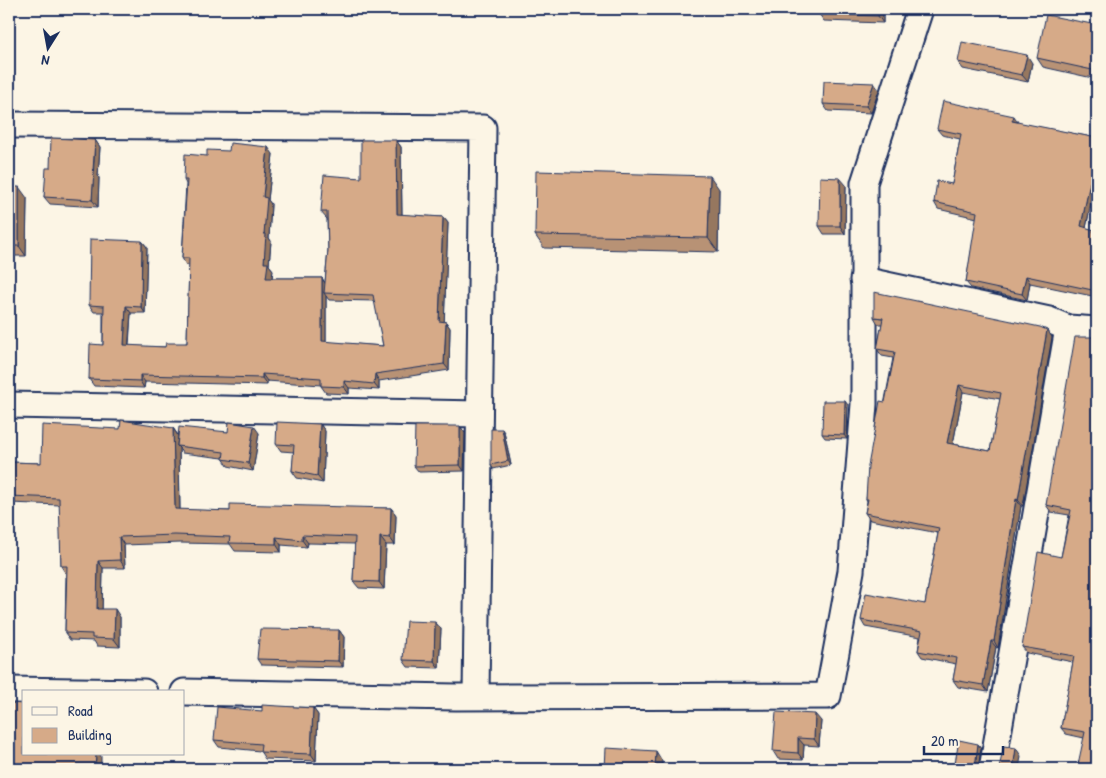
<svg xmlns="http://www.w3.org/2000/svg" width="1106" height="778" font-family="'Patrick Hand',sans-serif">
<rect width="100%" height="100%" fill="#fcf5e5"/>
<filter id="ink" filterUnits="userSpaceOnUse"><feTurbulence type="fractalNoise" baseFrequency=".02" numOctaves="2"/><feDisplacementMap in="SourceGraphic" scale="10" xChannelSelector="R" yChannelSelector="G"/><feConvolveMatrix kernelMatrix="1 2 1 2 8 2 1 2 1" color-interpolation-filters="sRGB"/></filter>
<g filter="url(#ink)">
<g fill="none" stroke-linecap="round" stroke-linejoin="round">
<defs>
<g id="minor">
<polyline points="9,125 483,128 476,696"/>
<polyline points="863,280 1049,320 1068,328 1097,330"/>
<polyline points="9,405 479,414"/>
<polyline points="9,690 144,692"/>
<polyline points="184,692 456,697 828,696 851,571 864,404 864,183 920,9"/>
<polyline points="992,769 1068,328"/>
</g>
</defs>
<use href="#minor" stroke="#1b2f5e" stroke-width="29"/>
<use href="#minor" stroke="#fcf5e5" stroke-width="25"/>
</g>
<g fill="#b89275" stroke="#1b2f5e" fill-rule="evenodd">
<polygon points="819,9 883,9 883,23 824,21 819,14"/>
<polygon points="1097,25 1097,79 1043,67 1037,58"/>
<polygon points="958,62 1032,63 1028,82 963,69"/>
<polygon points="879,90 871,113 828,111 823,104"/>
<polygon points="1018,123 1097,138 1097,189 1094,188 1086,228 1094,230 1097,233 1097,297 1030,283 1027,300 971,288 966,282 977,218 938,209 934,202 952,184 960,139 942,135 937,129"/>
<polygon points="95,140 100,147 98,176 99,178 98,207 50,204 44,197 50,168"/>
<path d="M396 140 401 147 402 215 443 217 448 223 444 322H446L450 328 449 370 379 381V390L349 388V394L326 393 321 386V385L267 381V385L145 382 144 388 94 386 89 379 103 345V312H94L89 305 142 241 147 247 145 313H131L129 346 165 347 187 343 189 265H186L182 258 186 184 184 180 207 156 273 154 268 200 271 204 269 238 271 241 269 265 273 270 272 278H322L325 283 328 250 327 219 326 218 321 212 361 178ZM326 296 329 300 375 301 383 346 326 342Z"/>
<polygon points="846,185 845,234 824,234 819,226"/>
<polygon points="9,187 27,198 26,256 9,256"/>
<polygon points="719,189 718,252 544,248 535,235"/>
<path d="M874 317 1052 337 1023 506H1021L998 648 996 647 988 692 958 687 953 680 956 664 922 657 918 651 920 637 865 627 861 620 925 604 938 533 870 520 865 513 867 501 866 499 893 358 882 356 877 349 882 324H878ZM963 392 1000 399 990 451 953 444Z"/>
<polygon points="1097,337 1097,769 1084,738 1066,734 1061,728 1073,662 1027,653 1022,647 1061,557 1069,515 1051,512 1046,505"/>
<polygon points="848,405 847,439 825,438 822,434"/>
<polygon points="320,424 325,431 323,483 297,478 292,471 294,452 281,451 276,444"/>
<polygon points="460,426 465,433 464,471 419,472 414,466"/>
<polygon points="173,428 178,435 228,432 259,433 253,471 228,466 223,458 182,453 179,448 180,510 230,511 391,508 396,515 395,545 386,545 384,589 359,588 353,581 355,544 308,543 307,547 281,545 281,552 235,551 230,544 180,543 124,545 125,568 103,568 102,609 120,617 120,647 97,646 94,641 70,640 65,633 66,574 61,566 60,505 10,503 9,502 9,462 41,463 120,429"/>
<polygon points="504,432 511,465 493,469 491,465"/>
<polygon points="435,622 441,629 439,668 408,667 403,660"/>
<polygon points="339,630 344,637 343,667 261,665 257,659"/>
<polygon points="313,708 318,715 316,761 265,759 260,751 219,747 214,740 262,711"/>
<polygon points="821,721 819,746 804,745 803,760 778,759 773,751"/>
<polygon points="978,744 981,748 978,769 972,769 957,766 955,763"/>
</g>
<g fill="#96775f" stroke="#1b2f5e">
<polygon points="878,9 883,9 883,23 878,16"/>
<polygon points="1027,55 1032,63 1028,82 1022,75"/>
<polygon points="874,83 879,90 871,113 866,106"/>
<polygon points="1014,116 1018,122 1012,121"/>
<polygon points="95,140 100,147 98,176 99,178 98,207 92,200"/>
<polygon points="396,140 401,147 402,221 397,214"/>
<polygon points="268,147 273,154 268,200 271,204 269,238 271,241 269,265 273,270 271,285 266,278 264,263 264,234 263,197"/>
<polygon points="710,176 719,189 718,252 708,238"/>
<polygon points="840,178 846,185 845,234 840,226"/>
<polygon points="1090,182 1094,188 1085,233 1081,226"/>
<polygon points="19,187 27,198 26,256 19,246"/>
<polygon points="443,217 448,223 444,328 439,321"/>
<polygon points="142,241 147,247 145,313 141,307"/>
<polygon points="1026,276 1030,283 1027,300 1022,294"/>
<polygon points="322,278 326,285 324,293 326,296 326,348 322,341"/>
<polygon points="126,306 131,313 128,352 124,345"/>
<polygon points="446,322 450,328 449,370 444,364"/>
<polygon points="1047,330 1052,337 1023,506 1018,500"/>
<polygon points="262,374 267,381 267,385 262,378"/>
<polygon points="375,374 379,381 379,390 374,384"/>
<polygon points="140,375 145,382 144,388 140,381"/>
<polygon points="344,381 349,388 349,394 344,387"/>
<polygon points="959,385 963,392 952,449 947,443"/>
<polygon points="845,401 848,405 847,439 844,435"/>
<polygon points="1097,415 1097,445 1096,451 1091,444"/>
<polygon points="320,424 325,431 323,483 317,476"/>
<polygon points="254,426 259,433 253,471 248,463"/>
<polygon points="460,426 465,433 464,471 460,465"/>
<polygon points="173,428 178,436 177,446 179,448 180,517 175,509"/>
<polygon points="502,429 504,432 511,465 508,461"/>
<polygon points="1016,499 1021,506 998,648 994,641"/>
<polygon points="391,508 396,515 395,545 390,538"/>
<polygon points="302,535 308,543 307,547 302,540"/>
<polygon points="119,537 124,545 125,568 120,560"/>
<polygon points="276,537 281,545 281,552 276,544"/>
<polygon points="380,537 386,545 384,589 379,582"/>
<polygon points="98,561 103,568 102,617 97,609"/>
<polygon points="115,609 120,617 120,647 114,639"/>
<polygon points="435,622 441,629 439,668 434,661"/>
<polygon points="339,630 344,637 343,667 338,661"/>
<polygon points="991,641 996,647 988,692 983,685"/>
<polygon points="313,708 318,715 316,761 311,754"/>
<polygon points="815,714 821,721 819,746 814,739"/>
<polygon points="798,738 804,745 803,760 798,753"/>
<polygon points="978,744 981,748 978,769 977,769 975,767"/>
<polygon points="1016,748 1021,756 1019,769 1013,769"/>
<polygon points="656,751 662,761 662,769 655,769"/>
<polygon points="96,754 100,754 101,756 101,769 95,769"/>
</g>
<g fill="#d6aa88" stroke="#1b2f5e" fill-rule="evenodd">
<polygon points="819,9 878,9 878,16 819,14"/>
<polygon points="1046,15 1097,25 1097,71 1037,58"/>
<polygon points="962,42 1027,55 1022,75 958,62"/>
<polygon points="824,81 874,83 866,106 823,104"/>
<polygon points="943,101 1014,116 1012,121 1097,138 1097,183 1090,182 1081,226 1094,230 1093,232 1097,233 1097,291 1026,276 1022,294 966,282 977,212 934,202 937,181 952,184 961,134 937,129"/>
<polygon points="51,138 95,140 93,171 94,171 92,200 44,197 46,168 50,168"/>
<polygon points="361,140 396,140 397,214 443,217 439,321 446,322 444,364 375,374 374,384 344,381 344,387 321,386 321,378 262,374 262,378 140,375 140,381 89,379 90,344 103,345 104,306 89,305 90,239 142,241 141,307 126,306 124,345 165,347 166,343 187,343 189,258 182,258 187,180 184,180 185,154 207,156 207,150 229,151 230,143 268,147 263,197 267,198 264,234 266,234 264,263 268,263 266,278 322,278 322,341 383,346 373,295 324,293 328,250 327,212 321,212 324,175 361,178"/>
<polygon points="536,171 710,176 708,238 535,235"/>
<polygon points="820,177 840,178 840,226 819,226"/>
<rect x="9" y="187" width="10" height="59"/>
<path d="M874 292 1040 327 1047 330 1018 500 1016 499 994 641H991L983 685 953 680 957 658 918 651 922 631 861 620 866 593 925 604 939 528 865 513 868 499H866L868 466 880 401 885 402 895 352 877 349 883 318 874 317ZM959 385 1001 393 990 451 947 443Z"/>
<polygon points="1075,337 1097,337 1097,415 1091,444 1097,446 1097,769 1077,769 1085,732 1061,728 1074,656 1022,647 1038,552 1061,557 1071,510 1046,505"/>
<polygon points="823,401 845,401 844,435 822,434"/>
<polygon points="121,420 173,428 175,509 230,511 230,504 391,508 390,538 380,537 379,582 353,581 355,537 302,535 302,540 276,537 276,544 229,543 230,537 175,535 119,537 120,560 98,561 97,609 115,609 114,639 92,638 92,634 65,633 67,566 61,566 59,498 9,496 9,462 41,463 42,425 120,429"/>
<polygon points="229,422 254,426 248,463 223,459 224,452 177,446 179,427 228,432"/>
<polygon points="277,422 320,424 317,476 292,471 294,445 276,444"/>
<polygon points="415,426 460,426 460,465 414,466"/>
<polygon points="491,429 502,429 508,461 491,465"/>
<polygon points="406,621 435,622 434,661 403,660"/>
<polygon points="260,629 339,630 338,661 257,659"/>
<polygon points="10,703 24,704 24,754 96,754 95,769 9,769 9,717"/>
<polygon points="262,705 313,708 311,754 260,752 261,744 214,740 217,707 262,711"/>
<polygon points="776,712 815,714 814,739 798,738 798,753 773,751"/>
<polygon points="959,740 978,744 975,767 955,763"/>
<polygon points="1004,746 1016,748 1013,769 999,768"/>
<polygon points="606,748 656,751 655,769 605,769"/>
<polygon points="150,764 189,765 189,769 150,769"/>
</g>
</g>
<rect width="1106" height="778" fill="none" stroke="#fcf5e5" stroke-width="30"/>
<rect x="15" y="15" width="1076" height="748" fill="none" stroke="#1b2f5e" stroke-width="2" filter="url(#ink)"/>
<rect x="22" y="690" width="162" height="65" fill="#fcf5e5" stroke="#a2a6af"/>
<rect x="32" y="707" width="25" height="8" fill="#fcf5e5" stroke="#a2a6af"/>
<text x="68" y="716" font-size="15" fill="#1b2f5e">Road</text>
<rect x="32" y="728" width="25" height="15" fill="#d6aa88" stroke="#a2a6af"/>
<text x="68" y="740" font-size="15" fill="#1b2f5e">Building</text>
<g transform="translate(48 48) rotate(191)" stroke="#fcf5e5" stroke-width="4" paint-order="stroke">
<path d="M0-4L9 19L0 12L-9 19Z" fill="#1b2f5e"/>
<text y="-8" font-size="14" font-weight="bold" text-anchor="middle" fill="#1b2f5e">N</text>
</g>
<path d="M924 746v8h79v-8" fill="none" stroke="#1b2f5e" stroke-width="2.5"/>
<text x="931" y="746" font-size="15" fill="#1b2f5e" stroke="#fcf5e5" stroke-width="4" paint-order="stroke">20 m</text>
</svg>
